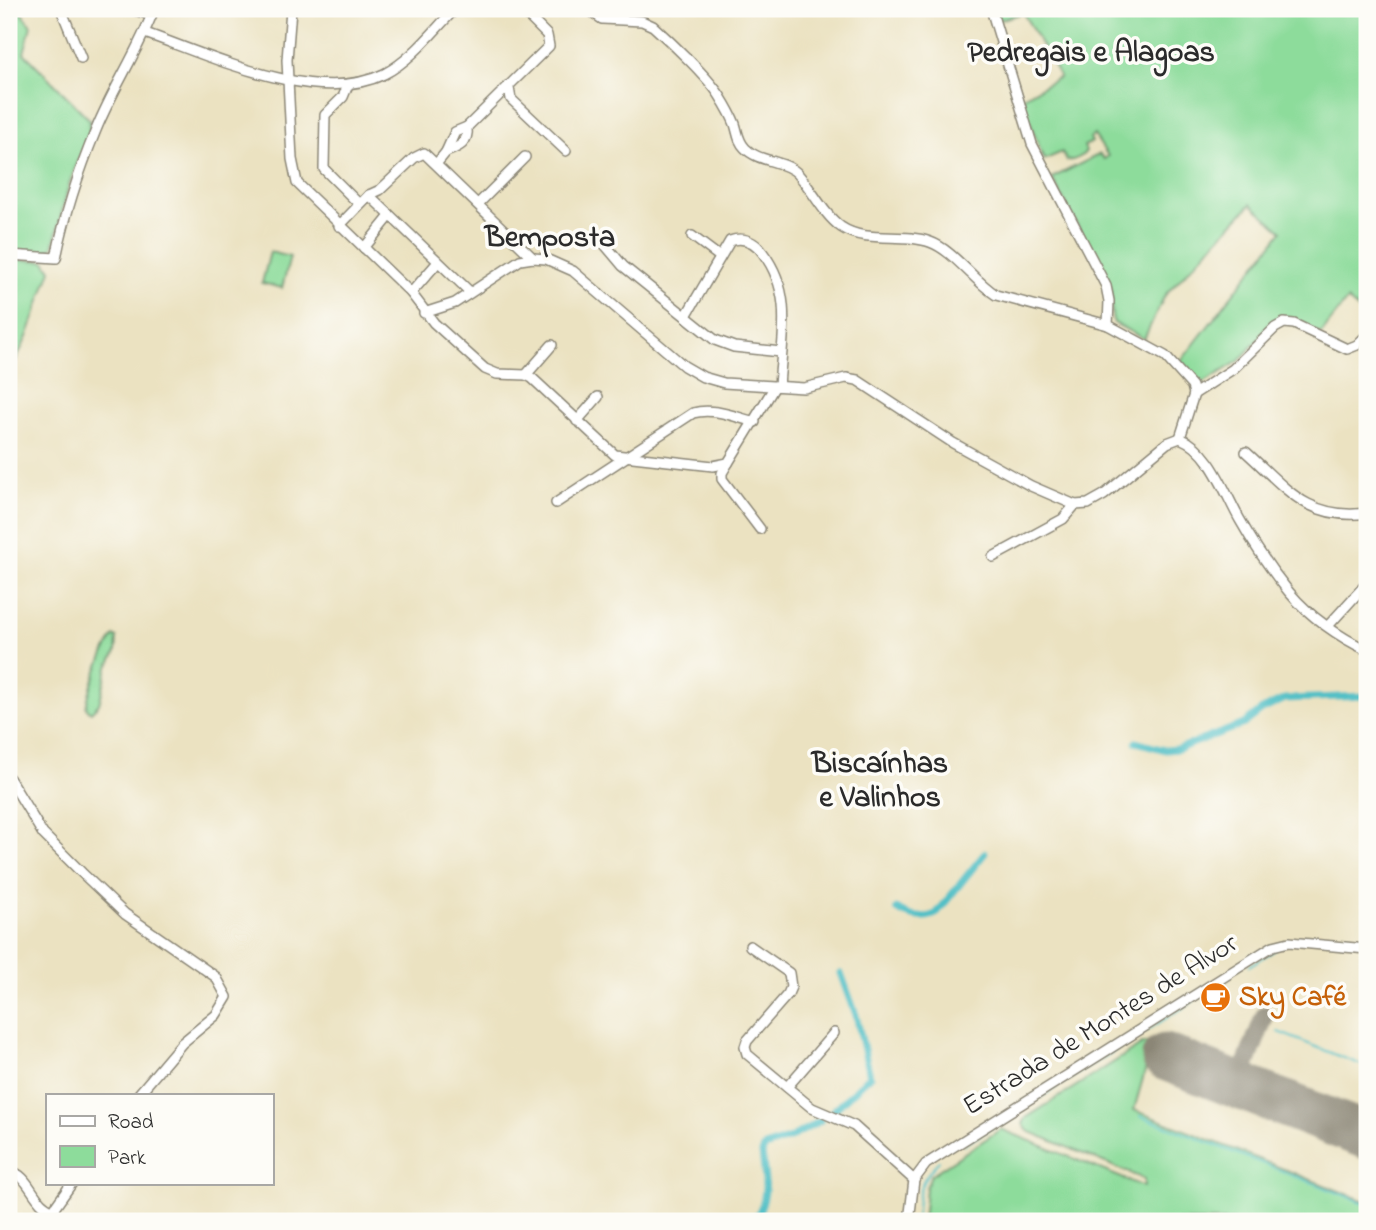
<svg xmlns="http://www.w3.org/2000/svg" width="1376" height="1230" font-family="'Indie Flower',sans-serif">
<rect width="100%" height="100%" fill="#fdfcf7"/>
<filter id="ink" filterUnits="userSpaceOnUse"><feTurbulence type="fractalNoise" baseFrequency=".0143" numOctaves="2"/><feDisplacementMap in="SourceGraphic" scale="14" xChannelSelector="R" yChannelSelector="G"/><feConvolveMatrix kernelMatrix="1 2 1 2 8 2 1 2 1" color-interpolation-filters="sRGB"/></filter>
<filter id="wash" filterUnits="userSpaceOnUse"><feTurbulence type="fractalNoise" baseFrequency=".00686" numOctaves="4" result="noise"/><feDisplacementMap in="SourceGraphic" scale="28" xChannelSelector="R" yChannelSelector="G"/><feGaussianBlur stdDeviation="1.57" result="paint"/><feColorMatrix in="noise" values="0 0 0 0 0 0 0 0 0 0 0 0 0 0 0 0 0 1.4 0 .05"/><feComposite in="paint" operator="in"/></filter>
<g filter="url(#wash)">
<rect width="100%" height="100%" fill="#ebe2c1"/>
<g fill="#8ddc9b" stroke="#5c8463" stroke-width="2">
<path d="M9 9H19L31 26 24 53 90 120 89 133 69 184 53 247C42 257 23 252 9 252Z"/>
<path d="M993 9H1367V317L1347 300 1321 334 1283 318 1264 333 1239 361 1200 385H1196L1181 361 1282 231 1251 204 1165 295 1144 339 1114 323 1112 317 1111 289 1052 178 1100 154 1104 159 1108 156 1094 135 1090 138 1092 142 1084 146 1086 151C1082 158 1075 160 1067 161L1062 152 1044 160 1021 98 1060 77 1023 13 996 21Z"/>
<polygon points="270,252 290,257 282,288 262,283"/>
<polygon points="9,259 45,261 51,270 27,337 9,374"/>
<path d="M114 636 117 638 116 652 108 667 99 704 91 712 86 708C89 689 102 654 114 636Z"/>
<polygon points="1144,1043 1153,1043 1134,1110 1367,1202 1367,1221 923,1221 926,1188 931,1175 1001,1129 1144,1187 1144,1179 1028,1131 1023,1124 1026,1118"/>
</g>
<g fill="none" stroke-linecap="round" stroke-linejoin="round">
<g stroke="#52c0c6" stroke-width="2">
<polyline points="1249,966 1275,950"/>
<polyline points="1278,1032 1367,1067"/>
<polyline points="1140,1116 1367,1204"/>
<polyline points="964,1145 1194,1001"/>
<path d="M916 1221C918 1193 918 1181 939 1161"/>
</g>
<g stroke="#52c0c6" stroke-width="7">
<polyline points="1136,742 1165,750 1178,749 1244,724 1262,710 1285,699 1367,696"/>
<path d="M897 909C908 917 923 920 936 914L985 853"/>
<polyline points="833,1111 870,1076 856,1015 841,973"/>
<path d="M754 1221C770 1196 765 1181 762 1153L765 1147 790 1138 820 1121"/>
</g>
<polyline stroke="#8b8676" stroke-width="19" points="1230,1082 1241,1077 1265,1015"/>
<polyline stroke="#8b8676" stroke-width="47" points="1165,1057 1367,1136"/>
</g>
</g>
<g filter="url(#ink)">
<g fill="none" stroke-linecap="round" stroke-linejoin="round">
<defs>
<g id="minor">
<polyline points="61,9 81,58"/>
<polyline points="131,9 151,15"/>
<polyline points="291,9 287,60 292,159 297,183 411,293 434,323 485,369 497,374 526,375 532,378 615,455 713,466 728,463 775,386"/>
<path d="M588 9 602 19 642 21 653 26C671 42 708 77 720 96 725 104 731 114 735 124 738 133 738 141 745 148 758 162 784 160 797 173 812 189 823 214 841 227 866 244 902 232 930 242 953 250 973 280 996 295L1108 325 1165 356 1192 386 1194 394 1180 438"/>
<polyline points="991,9 1032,144 1106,286 1109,301 1108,325"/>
<path d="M145 33C211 56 317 107 384 74 412 60 434 30 455 9"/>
<polyline points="348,85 343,97 325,115 324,169 359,204"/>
<polyline points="509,88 511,99 566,151"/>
<path d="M446 152C459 147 469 143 467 127"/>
<polyline points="437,163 446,152 455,132 467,127 549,46 547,35 521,9"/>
<polyline points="369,195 470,292"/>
<polyline points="478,204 525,157"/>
<polyline points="339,226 369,195 380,190 414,158 424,153 533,258"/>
<polyline points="692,236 720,257"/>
<polyline points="601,240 623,266 715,340 734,347 781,352"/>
<polyline points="364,248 390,216"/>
<path d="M9 255 56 258C65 214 79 171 96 130 113 88 138 52 154 9"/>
<polyline points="411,293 438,262"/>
<path d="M424 313 455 303 520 260 533 258 546 259 573 271 684 366 703 377 724 383 804 388 846 378 857 380 953 443 1031 486 1075 505 1088 504 1104 495 1167 443 1180 438C1211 450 1225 494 1240 520 1254 545 1271 570 1289 592 1309 616 1339 637 1367 650"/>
<path d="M686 316 730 241C744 236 755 242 763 253 794 294 782 338 779 386"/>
<polyline points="526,375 552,345"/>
<polyline points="1194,394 1233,369 1275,328 1284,323 1294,324 1347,349 1357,345 1367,335"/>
<polyline points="577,421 598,397"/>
<path d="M1246 452C1286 488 1308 521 1367 513"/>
<polyline points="728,463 722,473 722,479 760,529"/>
<path d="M556 503 693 413C713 407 735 417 755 422"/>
<polyline points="993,557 1063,519 1075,505"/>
<polyline points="1328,626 1367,583"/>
<polyline points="9,778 43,834 82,873 125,914 216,977 227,997 216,1015 182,1043 138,1095"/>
<polyline points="750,946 789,973 791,987 788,994 747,1041 745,1047 747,1054 812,1108 854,1126 914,1180"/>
<polyline points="787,1087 834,1033"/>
<path d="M9 1171C31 1175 32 1204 53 1210"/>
<polyline points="55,1221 53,1210 72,1183"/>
<polyline points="909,1221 914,1180 926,1164 1273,946 1289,942 1367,949"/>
</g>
</defs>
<use href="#minor" stroke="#8b8676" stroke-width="12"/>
<use href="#minor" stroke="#fff" stroke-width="9"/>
</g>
</g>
<defs>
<symbol id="cafe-disc" viewBox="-11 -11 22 22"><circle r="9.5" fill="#e8710a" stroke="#fdfcf7"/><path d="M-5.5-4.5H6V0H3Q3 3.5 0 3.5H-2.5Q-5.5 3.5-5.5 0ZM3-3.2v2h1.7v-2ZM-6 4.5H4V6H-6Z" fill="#fff"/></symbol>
</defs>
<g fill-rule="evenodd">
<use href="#cafe-disc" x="1198" y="980" width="35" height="35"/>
</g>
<g text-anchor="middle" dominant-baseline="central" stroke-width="7" stroke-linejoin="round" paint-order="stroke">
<g font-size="28" font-weight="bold" fill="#c56008" stroke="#fdfcf7" text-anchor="start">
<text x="1239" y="998">Sky Café</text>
</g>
<g font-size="28" fill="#2b2b2b" stroke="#fdfcf7">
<text transform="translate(1101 1026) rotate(-32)">Estrada de Montes de Alvor</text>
</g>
<g font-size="30" font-weight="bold" fill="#2b2b2b" stroke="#fdfcf7">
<text x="1091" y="54">Pedregais e Alagoas</text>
<text x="550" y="239">Bemposta</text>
<text x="880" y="765">Biscaínhas<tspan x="880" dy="34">e Valinhos</tspan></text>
</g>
</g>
<rect width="1376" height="1230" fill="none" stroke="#fdfcf7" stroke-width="35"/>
<rect x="46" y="1094" width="228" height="91" fill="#fdfcf7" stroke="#a9a8a5" stroke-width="2"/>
<rect x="60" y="1116" width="35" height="10" fill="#ffffff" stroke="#a9a8a5" stroke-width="2"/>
<text x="108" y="1128" font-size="21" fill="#2b2b2b">Road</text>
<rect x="60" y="1146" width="35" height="21" fill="#8ddc9b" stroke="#a9a8a5" stroke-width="2"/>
<text x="108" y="1164" font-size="21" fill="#2b2b2b">Park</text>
</svg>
